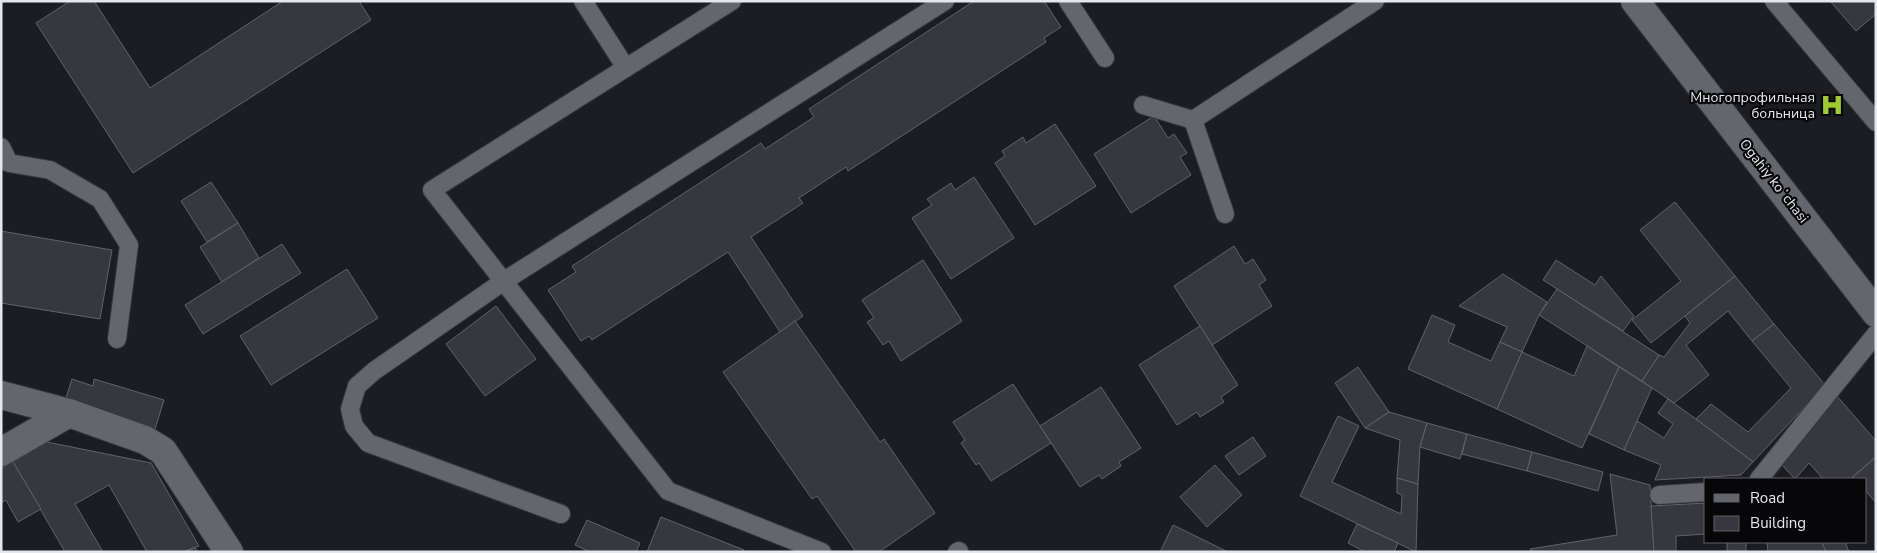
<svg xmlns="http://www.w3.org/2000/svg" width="1877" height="553" font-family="'Nunito Sans',sans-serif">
<rect width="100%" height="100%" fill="#1b1d23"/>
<g fill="#36373f" stroke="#61636b">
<polygon points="70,1 94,1 150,88 283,1 359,1 371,20 133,173 36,23"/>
<polygon points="974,1 1044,1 1061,27 1044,38 1046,42 848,171 846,167 799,198 803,203 751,237 803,316 780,332 728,252 592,340 589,336 581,341 548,290 576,272 572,266 761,143 765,149 814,117 809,109"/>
<polygon points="1830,1 1876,1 1876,14 1856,31"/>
<polygon points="1154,116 1168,138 1174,134 1187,153 1180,157 1191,175 1131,213 1094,154"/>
<polygon points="1055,124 1096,186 1035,225 995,163 1005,156 1002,151 1023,137 1026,143"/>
<polygon points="974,177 1014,238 951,279 912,218 932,205 927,199 951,183 955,190"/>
<polygon points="211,182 238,223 207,242 181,201"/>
<polygon points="1675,202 1735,276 1651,343 1632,320 1681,281 1640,230"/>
<polygon points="238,223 259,258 222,282 200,247"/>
<polygon points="1,231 112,250 100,319 1,303"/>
<polygon points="282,244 301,273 203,334 185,305"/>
<polygon points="1234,246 1245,264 1253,259 1266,280 1259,285 1272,306 1212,345 1174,286"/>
<polygon points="923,260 962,321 901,361 889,341 883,345 867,322 874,318 862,300"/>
<polygon points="1556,260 1595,285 1601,276 1634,316 1623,331 1543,280"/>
<polygon points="347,269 378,318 271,385 240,336"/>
<polygon points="1503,274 1547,302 1539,315 1522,352 1500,342 1507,327 1459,306"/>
<polygon points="1735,276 1774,324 1752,341 1728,311 1686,345 1709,375 1674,403 1642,381 1659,355 1664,357 1690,323 1685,316"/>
<polygon points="1557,289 1659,355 1642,381 1539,315"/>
<polygon points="496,306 536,359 485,396 446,344"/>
<polygon points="1432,315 1455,325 1448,342 1491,361 1500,342 1522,352 1497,409 1408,369"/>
<polygon points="795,321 880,442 884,439 935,513 879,552 856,552 817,496 812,499 723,372"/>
<polygon points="1774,324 1825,385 1753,462 1696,419 1711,404 1748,432 1791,388 1752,341"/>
<polygon points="1200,326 1238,385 1221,397 1224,402 1200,417 1197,412 1177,425 1139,365"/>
<polygon points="1587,346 1619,367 1582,448 1497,409 1522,352 1574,376"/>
<polygon points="1358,367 1389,412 1365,428 1335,383"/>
<polygon points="1619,367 1652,388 1624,450 1589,434"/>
<polygon points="72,379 93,386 94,379 164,400 155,429 65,401"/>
<polygon points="1013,384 1051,443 991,481 979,463 976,465 961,443 965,440 953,422"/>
<polygon points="1101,387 1141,448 1119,462 1121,466 1102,479 1099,475 1080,487 1040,426"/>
<polygon points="1836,395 1876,441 1876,457 1850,479 1823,479 1809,463 1795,479 1781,464"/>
<polygon points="1668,399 1696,419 1753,462 1741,475 1655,480 1661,465 1624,450 1637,421 1664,438 1673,424 1658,413"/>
<polygon points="1389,412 1427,423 1420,447 1418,484 1397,478 1400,440 1365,428"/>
<polygon points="1338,416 1359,426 1332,482 1401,514 1402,495 1397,493 1397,478 1418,484 1416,552 1300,496"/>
<polygon points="1427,423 1467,434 1460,459 1420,447"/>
<polygon points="1467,434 1532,452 1527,471 1462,454"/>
<polygon points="1253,437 1266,456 1239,475 1225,456"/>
<polygon points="47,442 151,463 199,546 182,552 147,552 109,485 75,504 103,552 65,552 13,462"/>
<polygon points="1532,452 1603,472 1598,491 1527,471"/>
<polygon points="1876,457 1876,503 1866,491 1866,479 1855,479 1853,477"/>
<polygon points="13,462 41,509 18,522 6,500 1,503 1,468"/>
<polygon points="1215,465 1242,495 1207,527 1180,497"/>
<polygon points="1610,474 1650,485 1654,552 1531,552 1530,549 1617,535"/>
<polygon points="1706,503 1706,534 1676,536 1676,552 1654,552 1651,506"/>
<polygon points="661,517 744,550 743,552 647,552"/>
<polygon points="587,520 640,543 636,552 590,552 575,545"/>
<polygon points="1357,524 1398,543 1394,552 1365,552 1348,543"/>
<polygon points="1173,525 1228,552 1160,552"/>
<polygon points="1727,542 1746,542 1746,551 1727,552"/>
<polygon points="1767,542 1822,542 1826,552 1768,552"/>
<polygon points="1822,542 1845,542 1849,552 1826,552"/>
<polygon points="195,548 198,552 182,552"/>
</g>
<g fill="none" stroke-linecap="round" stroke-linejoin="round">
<defs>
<g id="lane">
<polyline points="583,1 626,68"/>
<polyline points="732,1 432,190 668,491 822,552"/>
<polyline points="1068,1 1105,58"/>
<polyline points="1774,1 1876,122"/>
<polyline points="1143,105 1193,120 1225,214"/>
<polyline points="1193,120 1375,1"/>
<polyline points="1,147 9,163 50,170 100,199 129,245 117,339"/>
<polyline points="1759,479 1876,334"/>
<polyline points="1659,495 1706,492"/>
<polyline points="561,514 368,443 354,426 350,409 357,386 374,371 504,281 945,1"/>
<polyline points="957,552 959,551"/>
</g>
<g id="street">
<polyline points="1635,1 1876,313"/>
<polyline points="1,395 69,413 145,440 163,451 229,552"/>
<polyline points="1,452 69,413"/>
</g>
</defs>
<use href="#lane" stroke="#37383d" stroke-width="20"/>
<use href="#street" stroke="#37383d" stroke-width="30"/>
<use href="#lane" stroke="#63666d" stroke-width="18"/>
<use href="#street" stroke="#63666d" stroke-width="28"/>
</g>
<defs>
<symbol id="hospital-bare" viewBox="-9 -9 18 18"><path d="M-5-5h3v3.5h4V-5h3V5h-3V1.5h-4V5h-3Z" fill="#9eca2e" stroke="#07070a" stroke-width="2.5" paint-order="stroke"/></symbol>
</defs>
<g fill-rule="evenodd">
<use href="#hospital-bare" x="1816" y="89" width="32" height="32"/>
</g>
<g text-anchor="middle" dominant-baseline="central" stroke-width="4.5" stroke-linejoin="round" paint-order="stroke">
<g font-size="14" fill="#e6e7ec" stroke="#07070a" text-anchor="end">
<text x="1815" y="97">Многопрофильная<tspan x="1815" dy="16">больница</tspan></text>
</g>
<g font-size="14" fill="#e6e7ec" stroke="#07070a">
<text transform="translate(1774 181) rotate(52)">Ogahiy koʻchasi</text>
</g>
</g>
<rect width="1877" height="553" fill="none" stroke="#e6e7ec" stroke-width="5"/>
<rect x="1704" y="478" width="162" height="65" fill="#07070a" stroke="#606164"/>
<rect x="1714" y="494" width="25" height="8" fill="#63666d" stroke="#606164"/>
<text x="1750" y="503" font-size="15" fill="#e6e7ec">Road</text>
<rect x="1714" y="516" width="25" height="15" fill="#36373f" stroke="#606164"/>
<text x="1750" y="528" font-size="15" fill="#e6e7ec">Building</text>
</svg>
